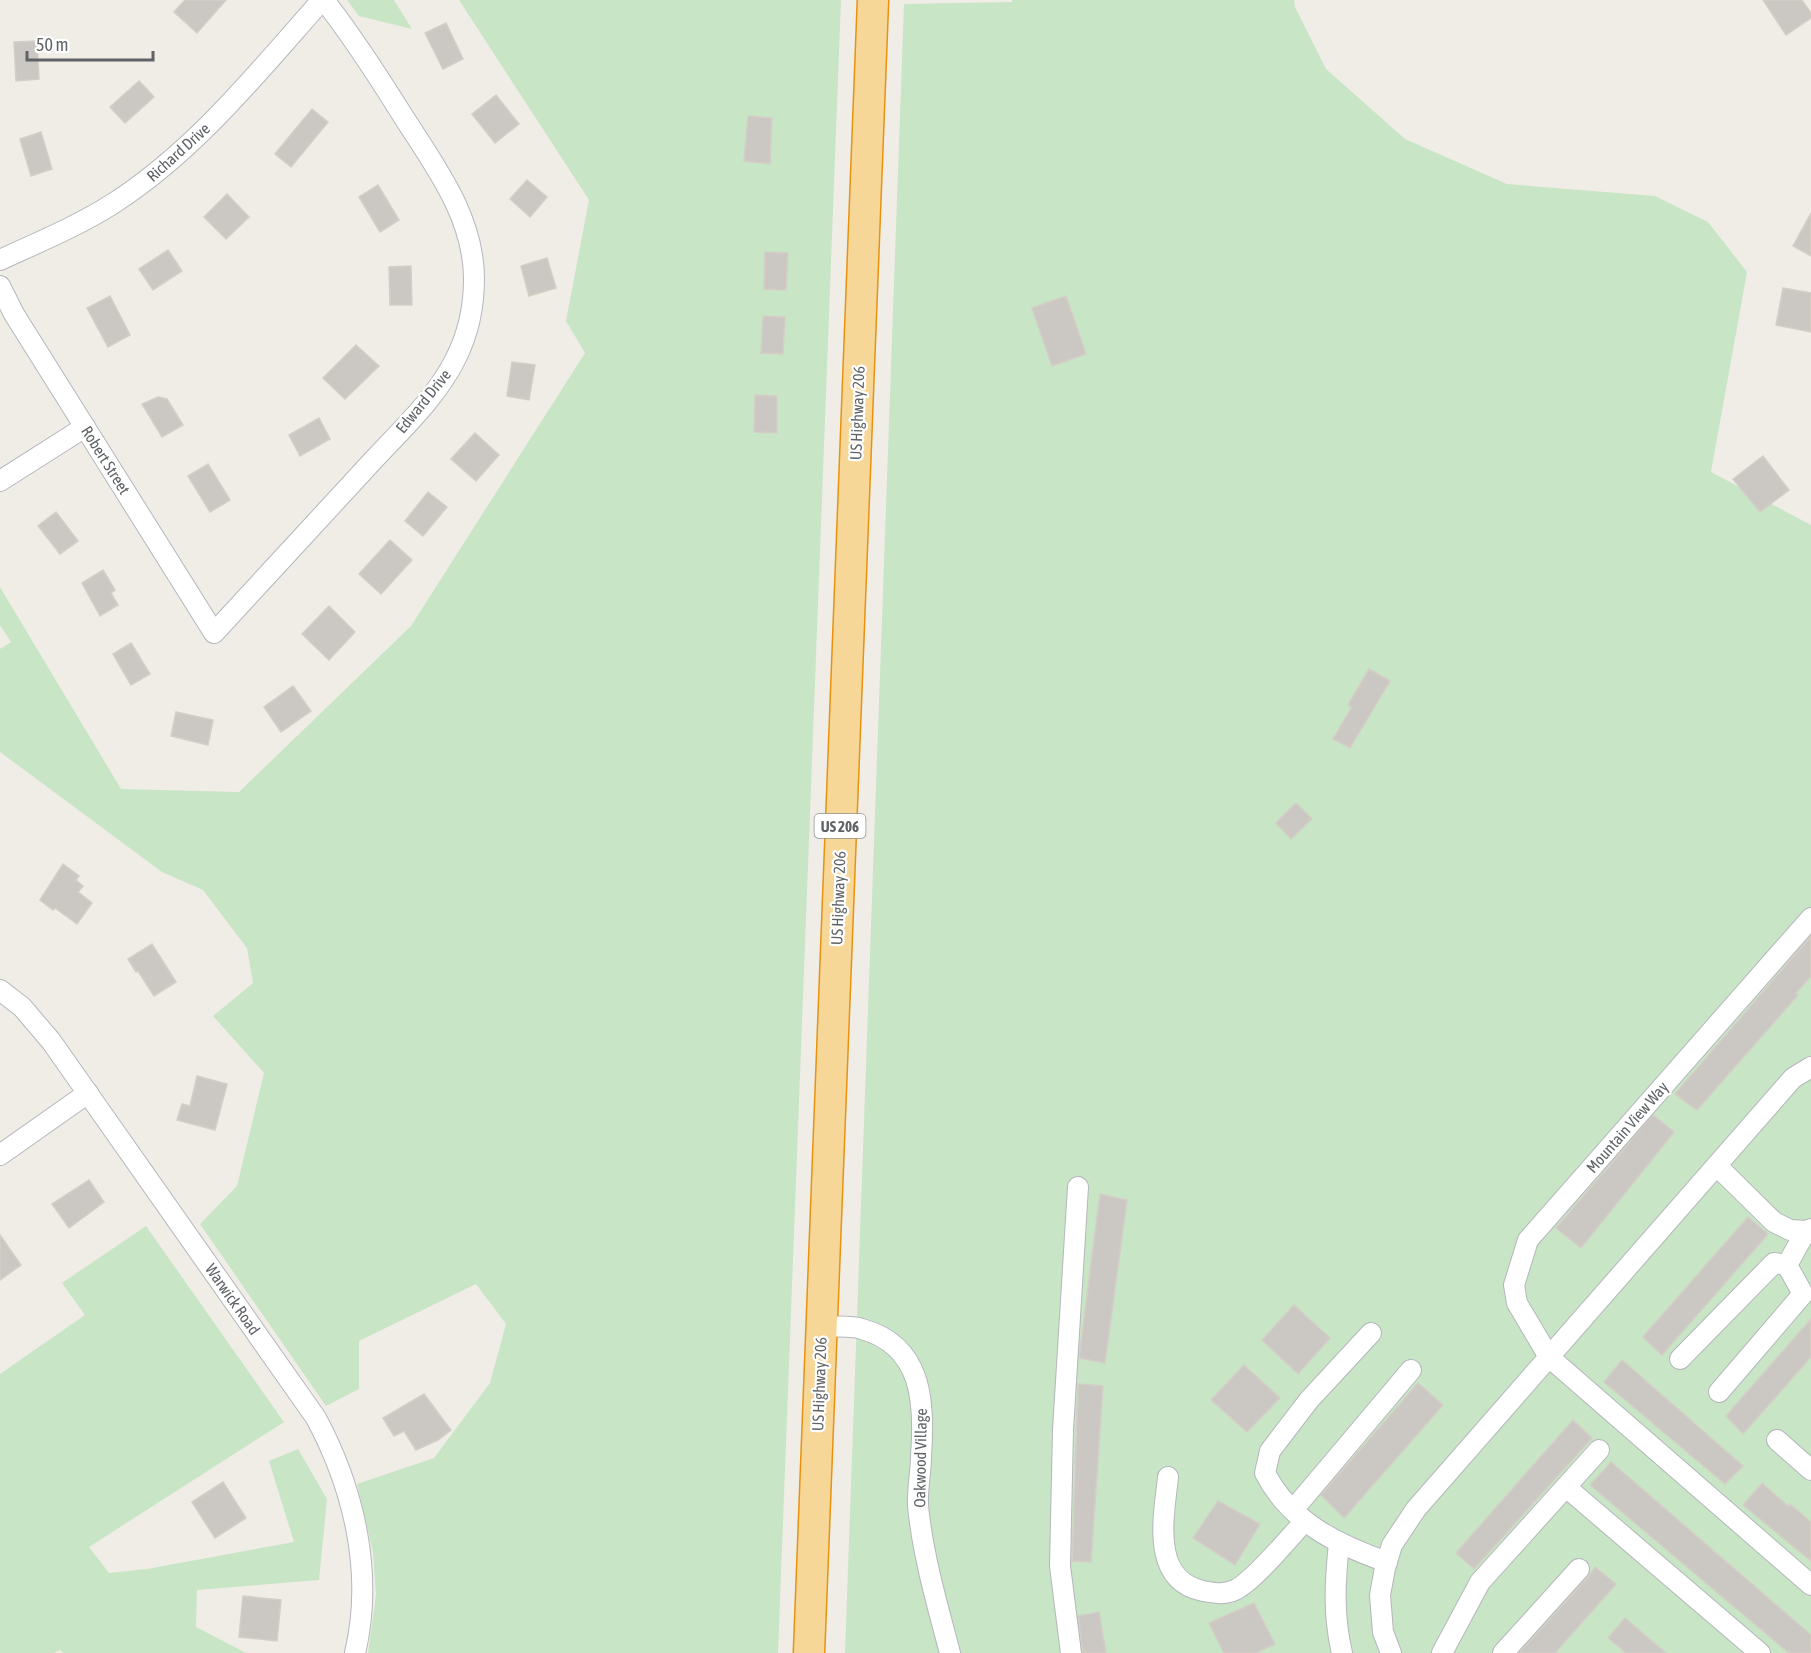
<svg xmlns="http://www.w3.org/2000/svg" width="1811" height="1653" font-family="'Asap Condensed',sans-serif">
<rect width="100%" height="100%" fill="#f0ede7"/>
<g fill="#c8e5c6">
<polygon points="347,0 394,0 412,29 359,16"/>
<polygon points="459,0 841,0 778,1653 368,1653 376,1595 373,1552 357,1484 434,1458 490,1383 506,1324 476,1284 359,1341 359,1389 326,1406 200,1224 237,1186 264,1073 213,1016 253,983 247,948 203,890 162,872 0,752 0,649 11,642 0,625 0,587 121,789 239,792 411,626 585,353 566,321 589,200"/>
<polygon points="1012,0 1294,0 1295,7 1326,69 1405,139 1507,184 1655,196 1708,222 1747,272 1711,472 1811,525 1811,1653 845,1653 904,4 1012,2"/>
<polygon points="146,1226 284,1422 89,1547 109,1573 147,1569 294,1542 269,1461 298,1449 327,1499 319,1580 197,1590 196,1627 246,1653 63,1653 60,1650 54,1653 0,1653 0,1374 85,1315 62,1283"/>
</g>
<g fill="#cbc8c3" stroke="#d4cec6" stroke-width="1.5">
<polygon points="185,0 226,0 197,33 174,12"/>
<polygon points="1763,0 1802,0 1811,13 1811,18 1786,35"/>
<polygon points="446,23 463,59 443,69 425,33"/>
<polygon points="37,41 39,79 16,81 14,42"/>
<polygon points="139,81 154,97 125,123 110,107"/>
<polygon points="496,95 519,124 495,143 472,114"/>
<polygon points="312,109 328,122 291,167 275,154"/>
<polygon points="748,116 772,118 770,164 744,161"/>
<polygon points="41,132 52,169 31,176 20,139"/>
<polygon points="527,180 547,197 530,217 510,199"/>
<polygon points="378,185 399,220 380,232 359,197"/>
<polygon points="227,194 249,217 226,239 204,217"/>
<polygon points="1811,213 1811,256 1793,246"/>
<polygon points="168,250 182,271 153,290 139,269"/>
<polygon points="765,252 788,253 786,290 764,289"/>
<polygon points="547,258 556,288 529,296 521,266"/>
<polygon points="411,266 412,305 390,305 389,267"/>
<polygon points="1783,288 1811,293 1811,332 1776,325"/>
<polygon points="110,296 130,335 108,347 87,308"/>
<polygon points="1066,296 1086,354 1052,366 1032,308"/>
<polygon points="763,316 785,317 783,354 761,353"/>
<polygon points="356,345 379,366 345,399 323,378"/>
<polygon points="512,362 535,365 529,400 507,396"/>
<polygon points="755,395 777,396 777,433 754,432"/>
<polygon points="158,397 167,399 183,425 162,437 142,404"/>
<polygon points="319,418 330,439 300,456 289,435"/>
<polygon points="475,433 499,455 476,481 451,459"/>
<polygon points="1763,456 1789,490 1760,512 1733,479"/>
<polygon points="208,464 230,500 210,512 188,476"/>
<polygon points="428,492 447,507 423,536 405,521"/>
<polygon points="56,512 78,541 60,554 38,526"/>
<polygon points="390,540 412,560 381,594 359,574"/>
<polygon points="103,570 115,590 111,593 118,605 100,616 82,583"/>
<polygon points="329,606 355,632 329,660 302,634"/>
<polygon points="131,643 150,674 131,685 113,654"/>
<polygon points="1369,669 1390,681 1350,748 1333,739 1352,707 1348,705"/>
<polygon points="293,686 311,711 281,732 264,707"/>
<polygon points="176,712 213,720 208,745 171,736"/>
<polygon points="1296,803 1312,819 1291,839 1276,823"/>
<polygon points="63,864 79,876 76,880 83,886 78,892 92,903 77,924 55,908 53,910 40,900"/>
<polygon points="1811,936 1811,976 1796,993 1798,995 1697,1110 1675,1094"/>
<polygon points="152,944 176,982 154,996 138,971 136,972 128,959"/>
<polygon points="197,1076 227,1084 215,1130 177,1120 182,1104 190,1106"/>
<polygon points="1653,1115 1674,1132 1581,1248 1556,1228"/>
<polygon points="89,1180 104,1202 69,1228 52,1204"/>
<polygon points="1100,1194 1127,1200 1105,1363 1079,1358"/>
<polygon points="1748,1217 1768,1234 1662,1355 1643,1337"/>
<polygon points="0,1235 21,1265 0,1280"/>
<polygon points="1294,1305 1330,1338 1298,1374 1262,1340"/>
<polygon points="1811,1319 1811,1357 1743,1434 1726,1416"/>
<polygon points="1622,1360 1743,1466 1725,1484 1604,1382"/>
<polygon points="1244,1365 1280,1398 1247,1432 1211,1400"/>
<polygon points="1418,1383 1443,1405 1344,1518 1321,1495"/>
<polygon points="1078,1384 1103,1386 1091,1562 1072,1561"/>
<polygon points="424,1394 451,1430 438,1440 416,1450 404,1431 394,1436 383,1418"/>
<polygon points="1573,1420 1592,1438 1474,1569 1456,1553"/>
<polygon points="1611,1462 1811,1635 1811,1653 1789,1653 1590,1485"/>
<polygon points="223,1482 246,1518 215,1538 192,1502"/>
<polygon points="1762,1483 1788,1506 1790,1504 1811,1522 1811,1561 1743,1505"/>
<polygon points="1218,1501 1260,1524 1235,1565 1193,1538"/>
<polygon points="1595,1567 1616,1584 1555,1653 1519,1653 1588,1577"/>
<polygon points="243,1596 281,1600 277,1641 239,1637"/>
<polygon points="1254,1603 1275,1644 1256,1653 1224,1653 1209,1623"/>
<polygon points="1099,1612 1106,1653 1083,1653 1078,1616"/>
<polygon points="1625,1618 1666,1653 1626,1653 1608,1638"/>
</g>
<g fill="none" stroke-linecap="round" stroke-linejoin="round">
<defs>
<g id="minor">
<path d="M0 260C39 242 78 226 114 203 196 150 258 72 322 0"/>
<path d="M0 286 14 314 214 633C265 578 316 522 367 467 398 433 436 399 456 358 468 334 474 306 474 279 474 217 435 166 403 116 378 76 353 37 324 0"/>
<polyline points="0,481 85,427"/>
<polyline points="1811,918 1528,1240 1514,1285 1517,1303 1549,1357 1811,1585"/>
<path d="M0 990 22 1007 51 1041 316 1418C354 1489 374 1573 355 1653"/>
<polyline points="0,1155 88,1093"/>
<polyline points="1717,1166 1774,1222 1790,1230 1806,1231"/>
<path d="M821 1327C835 1327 849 1325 862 1329 923 1346 925 1403 921 1456 921 1472 917 1490 918 1506 923 1556 937 1604 950 1653"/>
<path d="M1371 1333 1309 1400 1270 1451 1265 1473C1290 1522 1338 1545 1387 1562"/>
<polyline points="1680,1359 1774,1263 1787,1265 1806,1231 1811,1229"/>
<polyline points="1719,1392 1803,1294 1787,1265"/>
<polyline points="1777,1440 1811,1470"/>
<path d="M1168 1477C1164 1516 1150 1580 1203 1591 1215 1593 1223 1595 1235 1590 1254 1581 1288 1539 1304 1522"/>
<polyline points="1566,1487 1760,1653"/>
<polyline points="1293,1510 1411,1370"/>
<path d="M1339 1543C1335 1582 1333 1615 1342 1653"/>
<polyline points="1071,1653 1060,1566 1063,1430 1078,1187"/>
<polyline points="1391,1653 1383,1632 1380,1595 1385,1568 1392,1545 1416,1509 1793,1078 1811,1067"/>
<polyline points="1442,1653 1480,1582 1599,1450"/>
<polyline points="1503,1653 1579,1569"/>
</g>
<polyline id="highway" points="809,1653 873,0"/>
</defs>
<use href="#minor" stroke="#b4b7bb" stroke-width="22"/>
<use href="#highway" stroke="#e8920f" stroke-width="33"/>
<use href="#minor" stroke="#fff" stroke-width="20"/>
<use href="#highway" stroke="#f7d797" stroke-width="30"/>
</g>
<g text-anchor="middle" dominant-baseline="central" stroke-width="4.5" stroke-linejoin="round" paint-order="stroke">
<rect fill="#fff" stroke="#8f9294" stroke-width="1.5" x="814.5" y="814" width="51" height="24" rx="4.5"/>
<g font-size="15" font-weight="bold" fill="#5f6366">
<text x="840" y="826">US 206</text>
</g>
<g font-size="16" fill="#5f6366" stroke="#fff">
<text transform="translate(178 152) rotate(-42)">Richard Drive</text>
<text transform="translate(423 401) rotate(-51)">Edward Drive</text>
<text transform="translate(857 413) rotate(-88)">US Highway 206</text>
<text transform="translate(106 460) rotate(58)">Robert Street</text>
<text transform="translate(838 898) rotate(-88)">US Highway 206</text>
<text transform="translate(1627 1127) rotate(-49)">Mountain View Way</text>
<text transform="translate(233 1299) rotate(55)">Warwick Road</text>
<text transform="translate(819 1384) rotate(-88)">US Highway 206</text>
<text transform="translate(920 1458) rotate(-89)">Oakwood Village</text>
</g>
</g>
<path d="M27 51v9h126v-9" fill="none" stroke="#5f6366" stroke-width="3"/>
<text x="36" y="51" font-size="18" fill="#5f6366" stroke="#ffffff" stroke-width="4.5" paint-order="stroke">50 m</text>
</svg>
